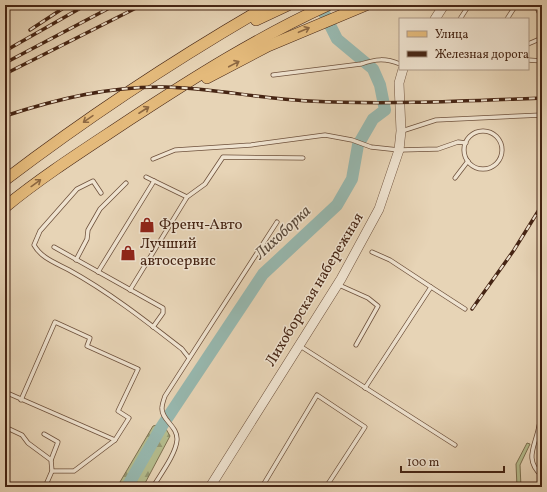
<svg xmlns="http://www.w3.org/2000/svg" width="547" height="492" font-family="Vollkorn,serif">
<defs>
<pattern id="forest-firs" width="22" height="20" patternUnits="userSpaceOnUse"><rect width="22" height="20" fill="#b5bd8e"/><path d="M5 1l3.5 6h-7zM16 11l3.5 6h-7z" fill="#959973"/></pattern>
</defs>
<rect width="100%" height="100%" fill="#e7d4b6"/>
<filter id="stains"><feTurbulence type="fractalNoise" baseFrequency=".005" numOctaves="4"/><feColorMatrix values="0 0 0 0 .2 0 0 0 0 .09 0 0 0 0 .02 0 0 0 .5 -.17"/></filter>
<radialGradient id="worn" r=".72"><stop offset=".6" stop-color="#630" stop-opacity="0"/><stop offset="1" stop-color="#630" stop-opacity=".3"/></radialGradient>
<polygon fill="#b5bd8e" stroke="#7e7151" points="527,443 530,444 520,465 521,487 517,487 516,464"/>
<polygon fill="url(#forest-firs)" stroke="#7e7151" points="157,425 166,429 170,436 143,487 117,487 153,426"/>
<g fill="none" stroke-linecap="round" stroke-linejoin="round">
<polyline stroke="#97b8af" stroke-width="12" points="127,487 162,426 263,274 337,205 352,179 358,145 373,119 385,110 380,85 373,69 337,39 320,5"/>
<defs>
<g id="service">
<polyline points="536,5 539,12 542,11"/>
<polyline points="460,19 469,5"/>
<polyline points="507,19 516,5"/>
<polyline points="528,44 542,38"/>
<polyline points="528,60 542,61"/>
<path d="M273 75 361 64C376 59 385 58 400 64"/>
<polyline points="402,131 436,120 542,115"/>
<circle cx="483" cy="150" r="19"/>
<polyline points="153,159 175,150 251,145 325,135 352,140 371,147 399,150 438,149 458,142 466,143"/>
<polyline points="146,177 187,197"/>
<polyline points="455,178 468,161"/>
<path d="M101 193 93 181 77 189 40 231 34 245C41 258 56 263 69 270 109 292 146 321 182 349L189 358"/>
<polyline points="54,247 163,308 163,313 153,327"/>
<polyline points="76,260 87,239 88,230 100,209 126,183"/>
<polyline points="98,272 154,181"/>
<polyline points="339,285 368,298 378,306 356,345"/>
<polyline points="431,287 465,309"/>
<polyline points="130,290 187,197 205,184 223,157 303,158"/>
<polyline points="300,346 455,445"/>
<polyline points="365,388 431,287 390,260 372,252"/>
<polyline points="5,392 115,440"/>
<polyline points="21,400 55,322 90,338 87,346 138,369 118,411 129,418 115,440 74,471 52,471"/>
<path d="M542 406C541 413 541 419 539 426 536 445 523 459 542 476"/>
<polyline points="5,427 22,435 28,443 51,460 52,471 45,487"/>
<polyline points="44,434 58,442 51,460"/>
<path d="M153 487C160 475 176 454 177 440 178 426 161 420 162 408 162 404 164 399 165 396L277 222"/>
<polyline points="262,487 317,395 365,427 326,487"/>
</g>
<g id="tertiary">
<polyline points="435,19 444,5"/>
<polyline points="210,487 341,279 379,209 399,150 401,131 399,83 403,69"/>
</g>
<g id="primary">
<polyline points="256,20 288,5"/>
<polyline points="207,78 268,46 366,5"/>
<path d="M5 180C89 116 177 58 269 5"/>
<path d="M5 207C44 175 87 148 129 120 193 78 258 37 328 5"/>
</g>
</defs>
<use href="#service" stroke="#6e513c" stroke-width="5"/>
<use href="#tertiary" stroke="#6e513c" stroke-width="10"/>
<use href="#primary" stroke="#462514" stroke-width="12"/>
<use href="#service" stroke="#efe3d0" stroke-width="3.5"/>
<use href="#tertiary" stroke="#efe3d0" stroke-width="9"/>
<use href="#primary" stroke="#e4ba7b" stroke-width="11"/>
<defs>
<g id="rail">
<polyline points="30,30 68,5"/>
<polyline points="5,51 86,5"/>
<polyline points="5,63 115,5"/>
<polyline points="5,74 142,5"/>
<path d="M5 116C57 99 110 86 165 87 213 88 261 99 309 101 386 105 465 101 542 98"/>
<polyline points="472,309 514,250 542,205"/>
</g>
</defs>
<use href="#rail" stroke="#462514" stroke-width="3.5"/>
<use href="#rail" stroke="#efe3d0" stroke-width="2" stroke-dasharray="6" stroke-linecap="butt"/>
</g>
<defs><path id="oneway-shaft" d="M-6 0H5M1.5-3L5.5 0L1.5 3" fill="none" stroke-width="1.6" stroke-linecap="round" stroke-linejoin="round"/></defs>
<g stroke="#8d6842">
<use href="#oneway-shaft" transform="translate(304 30) rotate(-23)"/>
<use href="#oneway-shaft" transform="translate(234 64) rotate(-28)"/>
<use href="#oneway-shaft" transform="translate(144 110) rotate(-33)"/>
<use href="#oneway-shaft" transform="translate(88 119) rotate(145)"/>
<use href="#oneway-shaft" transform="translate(36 183) rotate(-36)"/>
</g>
<defs>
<symbol id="shop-bare" viewBox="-9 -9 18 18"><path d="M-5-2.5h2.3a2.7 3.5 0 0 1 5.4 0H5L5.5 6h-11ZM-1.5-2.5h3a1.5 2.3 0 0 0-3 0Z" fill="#8f2418" stroke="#efe3d0" stroke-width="2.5" paint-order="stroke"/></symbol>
</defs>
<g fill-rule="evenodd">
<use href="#shop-bare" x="136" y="214" width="22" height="22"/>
<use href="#shop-bare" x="117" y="242" width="22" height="22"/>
</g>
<g text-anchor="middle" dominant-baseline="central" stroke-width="3" stroke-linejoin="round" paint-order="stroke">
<g font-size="15" fill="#462514" stroke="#efe3d0" text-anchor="start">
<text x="159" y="225">Френч-Авто</text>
<text x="140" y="244">Лучший<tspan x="140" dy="17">автосервис</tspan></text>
</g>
<g font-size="15" fill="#462514" stroke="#efe3d0">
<text transform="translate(315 290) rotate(-59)">Лихоборская набережная</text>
</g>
<g font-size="16" font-style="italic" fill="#5a4a3b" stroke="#efe3d0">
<text transform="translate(283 233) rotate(-43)">Лихоборка</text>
</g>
</g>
<rect width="547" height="492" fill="none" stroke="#e7d4b6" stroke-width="20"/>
<rect x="6" y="6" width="535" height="480" fill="none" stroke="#462514" stroke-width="2"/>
<rect x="10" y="10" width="527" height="472" fill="none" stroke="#462514"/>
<rect x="399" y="18" width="130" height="52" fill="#efe3d0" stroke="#ab9785"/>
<rect x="407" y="31" width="20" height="6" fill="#e4ba7b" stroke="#ab9785"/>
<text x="435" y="38" font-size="12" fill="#462514">Улица</text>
<rect x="407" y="51" width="20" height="6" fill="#462514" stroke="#ab9785"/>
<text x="435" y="58" font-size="12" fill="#462514">Железная дорога</text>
<path d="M401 466v6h103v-6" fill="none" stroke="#462514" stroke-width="2"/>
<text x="407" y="466" font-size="12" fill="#462514" stroke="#efe3d0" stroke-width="3" paint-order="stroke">100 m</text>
<rect width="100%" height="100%" filter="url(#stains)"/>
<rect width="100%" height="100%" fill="url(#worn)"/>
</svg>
